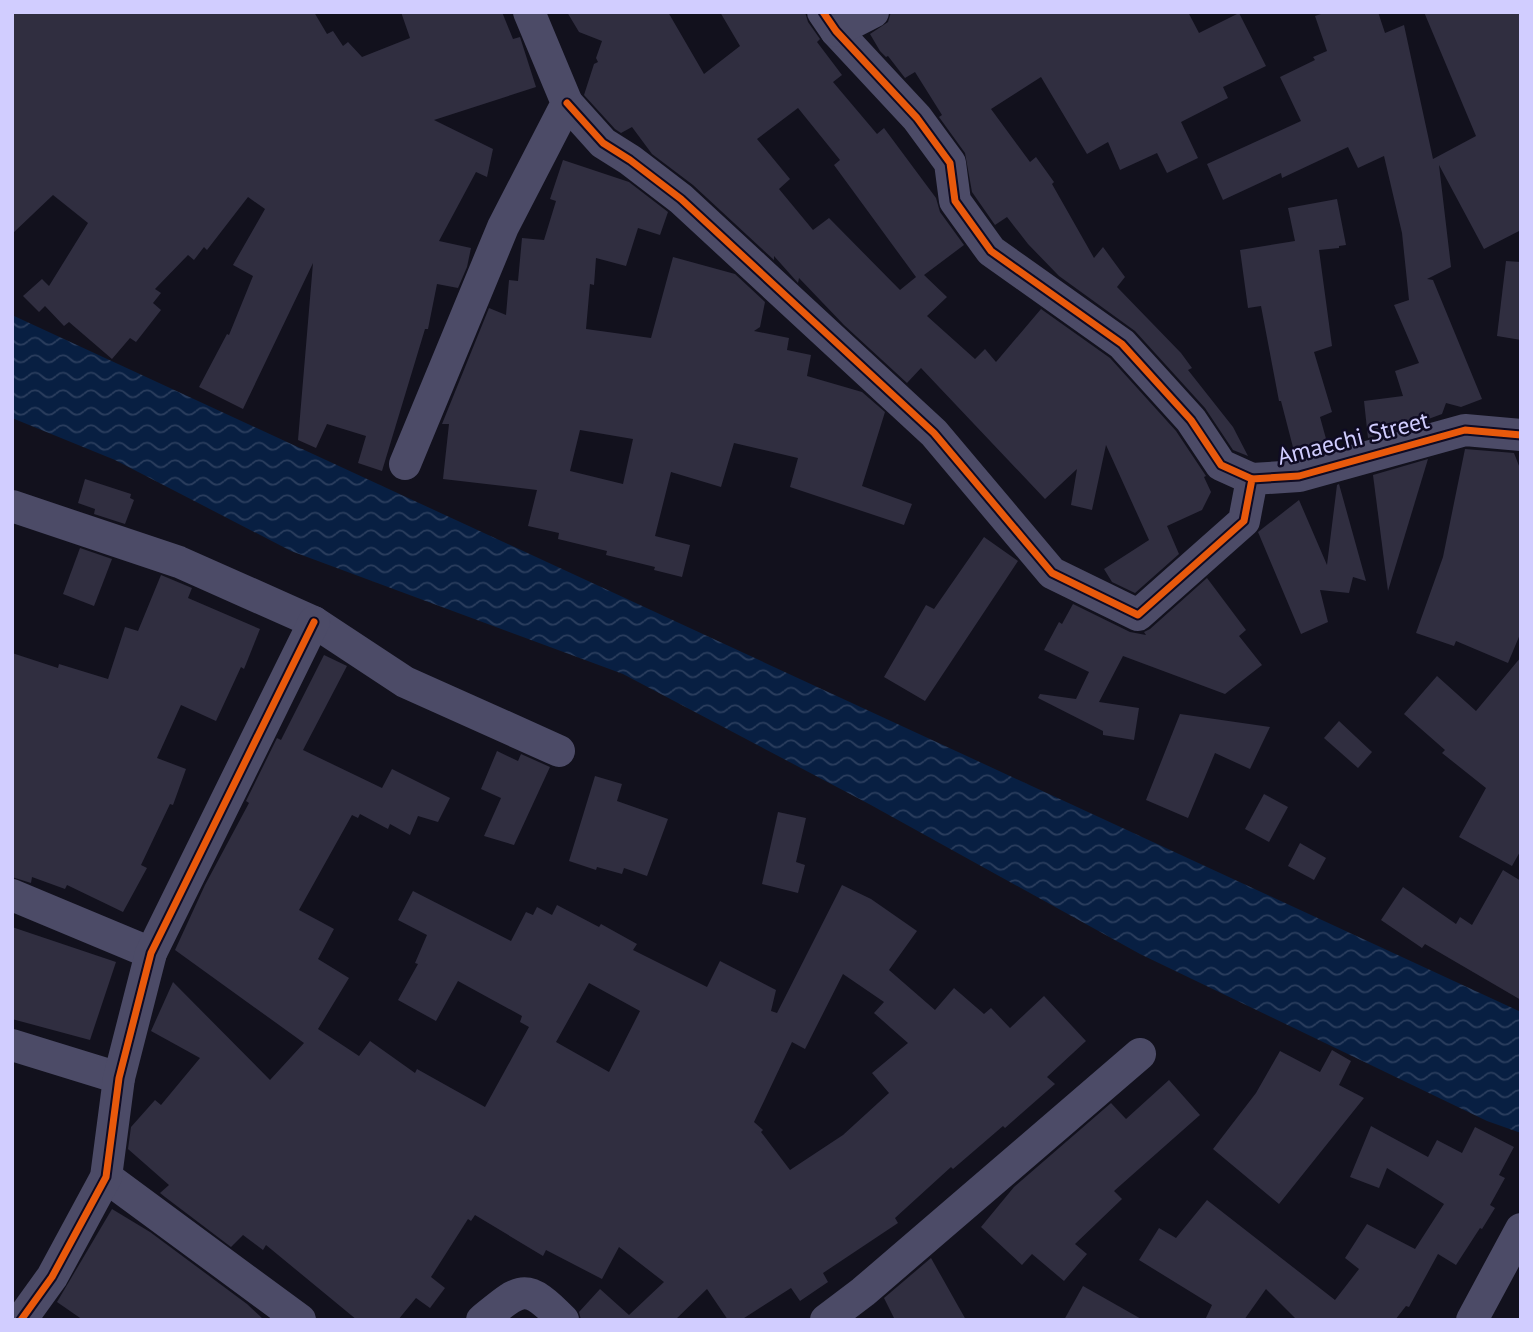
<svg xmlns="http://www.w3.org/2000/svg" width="1533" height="1332" font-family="'PT Sans',sans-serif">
<defs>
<pattern id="water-waves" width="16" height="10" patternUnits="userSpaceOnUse" patternTransform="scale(1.75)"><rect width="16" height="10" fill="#081f42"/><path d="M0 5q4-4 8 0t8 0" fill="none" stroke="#2b3e5e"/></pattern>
</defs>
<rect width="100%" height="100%" fill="#12111d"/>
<polygon fill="url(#water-waves)" points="12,315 1521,1012 1521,1133 1487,1121 1140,954 869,804 623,674 291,551 115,460 12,418"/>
<g fill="#302e40" fill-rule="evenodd">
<polygon points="12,12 314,12 327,34 333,31 343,46 348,42 362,57 410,38 401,12 502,12 513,39 520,37 536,87 434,120 493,149 487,177 476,172 439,241 471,248 467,267 458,288 437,284 428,329 425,329 382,471 358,463 366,436 327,424 316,448 298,440 313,263 243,409 199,387 227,334 229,335 253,276 233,265 265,209 248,197 207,250 204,247 194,260 188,255 155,289 161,293 153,303 161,310 136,342 130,338 112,359 69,322 64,326 45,306 39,312 23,296 42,279 49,286 88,223 53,195 12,234"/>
<path d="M567 12H668L704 74 740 46 720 12H805L808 22 820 39 817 42 842 75 833 82 877 134 884 128 936 198 940 212 964 245 924 275 947 297 927 316 975 359 985 349 996 362 1041 309 1110 358 1176 431 1206 476 1204 477 1211 492 1202 510 1167 526 1179 554 1135 593 1112 582 1104 569 1149 540 1106 445 1092 510 1071 505 1077 469 1045 499 921 368 907 383 844 325 799 278 798 283 774 256V260L693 185 652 154 632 127 621 133 615 129 584 95 594 64 598 62 596 58 602 41 579 32ZM798 108 840 160 834 165 916 277 900 290 829 218 813 230 779 189 790 179 757 139Z"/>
<polygon points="891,12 1188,12 1199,33 1239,13 1266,66 1223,87 1228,98 1181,122 1198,158 1167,173 1157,153 1120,170 1108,142 1087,154 1041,77 991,109 1030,162 1036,157 1054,182 1052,184 1094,258 1103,247 1125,277 1117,287 1181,353 1192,368 1188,370 1233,427 1248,456 1233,450 1205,408 1135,331 1059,276 1028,244 1007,217 995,225 972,192 965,153 939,117 942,115 915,72 905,78 888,56 886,57 880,51 870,34 888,22"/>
<polygon points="1327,12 1378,12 1385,33 1404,25 1433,159 1476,136 1424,12 1521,12 1521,230 1484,249 1439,165 1451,267 1427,279 1433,280 1482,399 1461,407 1446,403 1442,414 1423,421 1426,422 1368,438 1364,401 1403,396 1395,371 1419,363 1394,305 1409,300 1402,233 1384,156 1358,168 1348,147 1282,178 1281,173 1223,200 1207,164 1301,121 1280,77 1315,60 1313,57 1327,51 1315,16"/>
<path d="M563 160 629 182 668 212 660 235 638 228 626 266 596 258 594 285 590 284 586 329 651 338 673 257 735 274 765 302 760 327 754 331 789 338 787 350 811 355 807 376 862 392 885 412 862 486 912 504 904 525 790 487 798 458 734 443 721 487 671 472 655 536 690 545 682 577 654 570 655 567 606 555 607 551 558 539 559 533 528 526 537 490 443 479 449 424H442L489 308 506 315 509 280 518 281 522 238 544 240 556 201 550 199ZM580 430 633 439 623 484 570 471Z"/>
<polygon points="1337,199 1346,245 1339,246 1339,248 1319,250 1332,346 1314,352 1332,412 1320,417 1328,446 1295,455 1281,401 1279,401 1261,306 1248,308 1240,250 1295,241 1288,208"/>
<polygon points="1506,261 1521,262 1521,340 1497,336"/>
<polygon points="1465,449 1514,453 1521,471 1521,632 1508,663 1456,641 1454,646 1416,633 1443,557"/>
<polygon points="1428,459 1388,591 1373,475"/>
<polygon points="85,479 131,494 130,498 134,500 125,524 94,514 95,509 78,503"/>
<polygon points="1339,484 1366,581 1353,577 1349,593 1320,590 1328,622 1301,634 1258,532 1299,500 1327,565 1337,485"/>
<polygon points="984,537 1018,561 925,701 884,677 926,605 934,609"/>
<polygon points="80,548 112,559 94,606 63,594"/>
<polygon points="161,575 192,588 188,598 260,629 244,669 241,667 216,721 181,705 157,758 186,769 173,805 170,804 141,865 147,868 123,912 67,885 65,889 32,877 31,883 12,877 12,653 58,668 59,664 108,679 125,627 138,631"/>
<polygon points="1207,578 1246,630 1239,636 1262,665 1225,694 1123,656 1099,702 1139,708 1134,740 1103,735 1103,731 1038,698 1040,694 1076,699 1089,672 1044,650 1059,622 1062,624 1073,604 1130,632 1146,635 1144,632 1150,629"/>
<path d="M324 655 347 666 303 750 382 788 392 769 450 798 438 822 418 816 410 835 390 824 388 829 360 814 358 818 352 815 299 910 334 929 318 959 349 978 318 1029 359 1056 370 1041 415 1073 417 1069 485 1107 529 1027 520 1022 522 1016 458 981 436 1021 398 1000 418 964 415 963 427 935 398 920 413 891 511 941 526 912 533 915 537 907 552 915 557 905 599 927 601 924 637 944 633 950 707 987 720 961 776 990 771 1011 777 1013 842 885 871 899 917 931 889 970 935 1010 954 988 984 1014 991 1008 1010 1028 1044 996 1086 1041 1047 1077 1055 1084 1005 1128 1003 1126 953 1169 951 1167 895 1218 898 1223 823 1273 828 1282 800 1301 791 1288 741 1320H728L707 1289 675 1320H581L579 1312 600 1289 629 1315 664 1282 619 1247 602 1279 546 1250 543 1256 475 1215 471 1221 468 1219 431 1277 445 1288 430 1308 416 1298 398 1320H357L266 1245 263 1250 243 1235 231 1247 165 1197 160 1193 169 1185 128 1149 131 1127 155 1100 161 1105 200 1058 151 1031 173 982 270 1080 304 1043 175 950 205 885 249 803 246 801 277 738 281 740ZM843 974 884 1002 874 1013 908 1043 872 1073 889 1093 843 1135 790 1170 761 1132 763 1130 754 1122 792 1042 805 1049ZM589 983 640 1011 609 1072 556 1042Z"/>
<polygon points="1521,657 1521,850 1512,866 1459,837 1486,788 1442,753 1445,750 1404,714 1437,676 1476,711"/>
<polygon points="1180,714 1270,727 1250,769 1215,753 1188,818 1146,800"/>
<polygon points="1339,721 1372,752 1358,768 1324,738"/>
<polygon points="497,751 518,761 521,754 550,767 514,845 484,836 501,798 481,789"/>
<polygon points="595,776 622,784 617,801 668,819 647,876 624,868 622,874 597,867 596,870 569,861"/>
<polygon points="1264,794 1288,807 1269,842 1245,829"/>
<polygon points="778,812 806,818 796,862 805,865 798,893 762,884"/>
<polygon points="1300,843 1326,858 1314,880 1288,866"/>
<polygon points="1503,870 1521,881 1521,1000 1425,944 1422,948 1381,920 1403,887 1456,924 1460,917 1472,925"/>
<polygon points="12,927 116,962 90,1040 12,1019"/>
<polygon points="1332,1050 1351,1061 1339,1085 1364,1098 1279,1204 1213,1149 1256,1093 1280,1051 1320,1072"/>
<polygon points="1169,1080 1200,1115 1114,1191 1122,1199 1075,1244 1087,1254 1064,1281 1032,1254 1022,1265 981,1227 1014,1187 1111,1103 1126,1119"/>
<polygon points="1371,1126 1428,1157 1437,1140 1462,1153 1475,1127 1514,1147 1499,1175 1505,1178 1490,1205 1495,1208 1482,1229 1480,1228 1456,1265 1438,1254 1409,1307 1406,1306 1395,1320 1297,1320 1266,1289 1244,1320 1205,1320 1212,1305 1139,1260 1159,1228 1176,1238 1207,1200 1335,1300 1359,1269 1345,1258 1367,1224 1415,1249 1444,1204 1387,1168 1379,1188 1350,1177"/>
<polygon points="112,1209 150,1232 247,1304 264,1320 83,1320 57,1302"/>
<polygon points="931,1258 966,1320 895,1320 884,1298"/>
<polygon points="1083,1286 1143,1320 1064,1320"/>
</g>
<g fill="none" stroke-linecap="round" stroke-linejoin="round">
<g stroke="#4c4b67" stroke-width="32">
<polyline points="823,12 836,31 917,118 950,163 955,201 991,251 1122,344 1191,420 1221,465 1252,479"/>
<polyline points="836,31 873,12"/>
<polyline points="567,103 603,143 630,160 681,199 934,433 1052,573 1138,615 1244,521 1252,479 1299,476 1465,430 1521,435"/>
<polyline points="405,464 503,227 567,103 529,12"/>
<polyline points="12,506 179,562 314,622 405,682 559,751"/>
<polyline points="12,895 151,953"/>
<polyline points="12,1045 119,1078"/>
<polyline points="106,1177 300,1320"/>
<polyline points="21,1320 52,1277 106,1177 119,1078 151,953 314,622"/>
<path d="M482 1320C521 1288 525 1281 563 1320"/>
<polyline points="826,1320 863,1292 1140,1054"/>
<polyline points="1472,1320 1521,1229"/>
</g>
<defs>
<g id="cycleway">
<polyline points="823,12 836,31 917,118 950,163 955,201 991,251 1122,344 1191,420 1221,465 1252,479"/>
<polyline points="567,103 603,143 630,160 681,199 934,433 1052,573 1138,615 1244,521 1252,479 1299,476 1465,430 1521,435"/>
<polyline points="21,1320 52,1277 106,1177 119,1078 151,953 314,622"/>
</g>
</defs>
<use href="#cycleway" stroke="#0f0b23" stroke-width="11"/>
<use href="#cycleway" stroke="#e8590c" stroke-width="7"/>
</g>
<g text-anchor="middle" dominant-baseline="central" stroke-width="5" stroke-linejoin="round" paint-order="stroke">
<g font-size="24" fill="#d1cdff" stroke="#0f0b23">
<text transform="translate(1353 438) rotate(-14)">Amaechi Street</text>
</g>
</g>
<rect width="1533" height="1332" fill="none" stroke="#d1cdff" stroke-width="28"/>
</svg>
